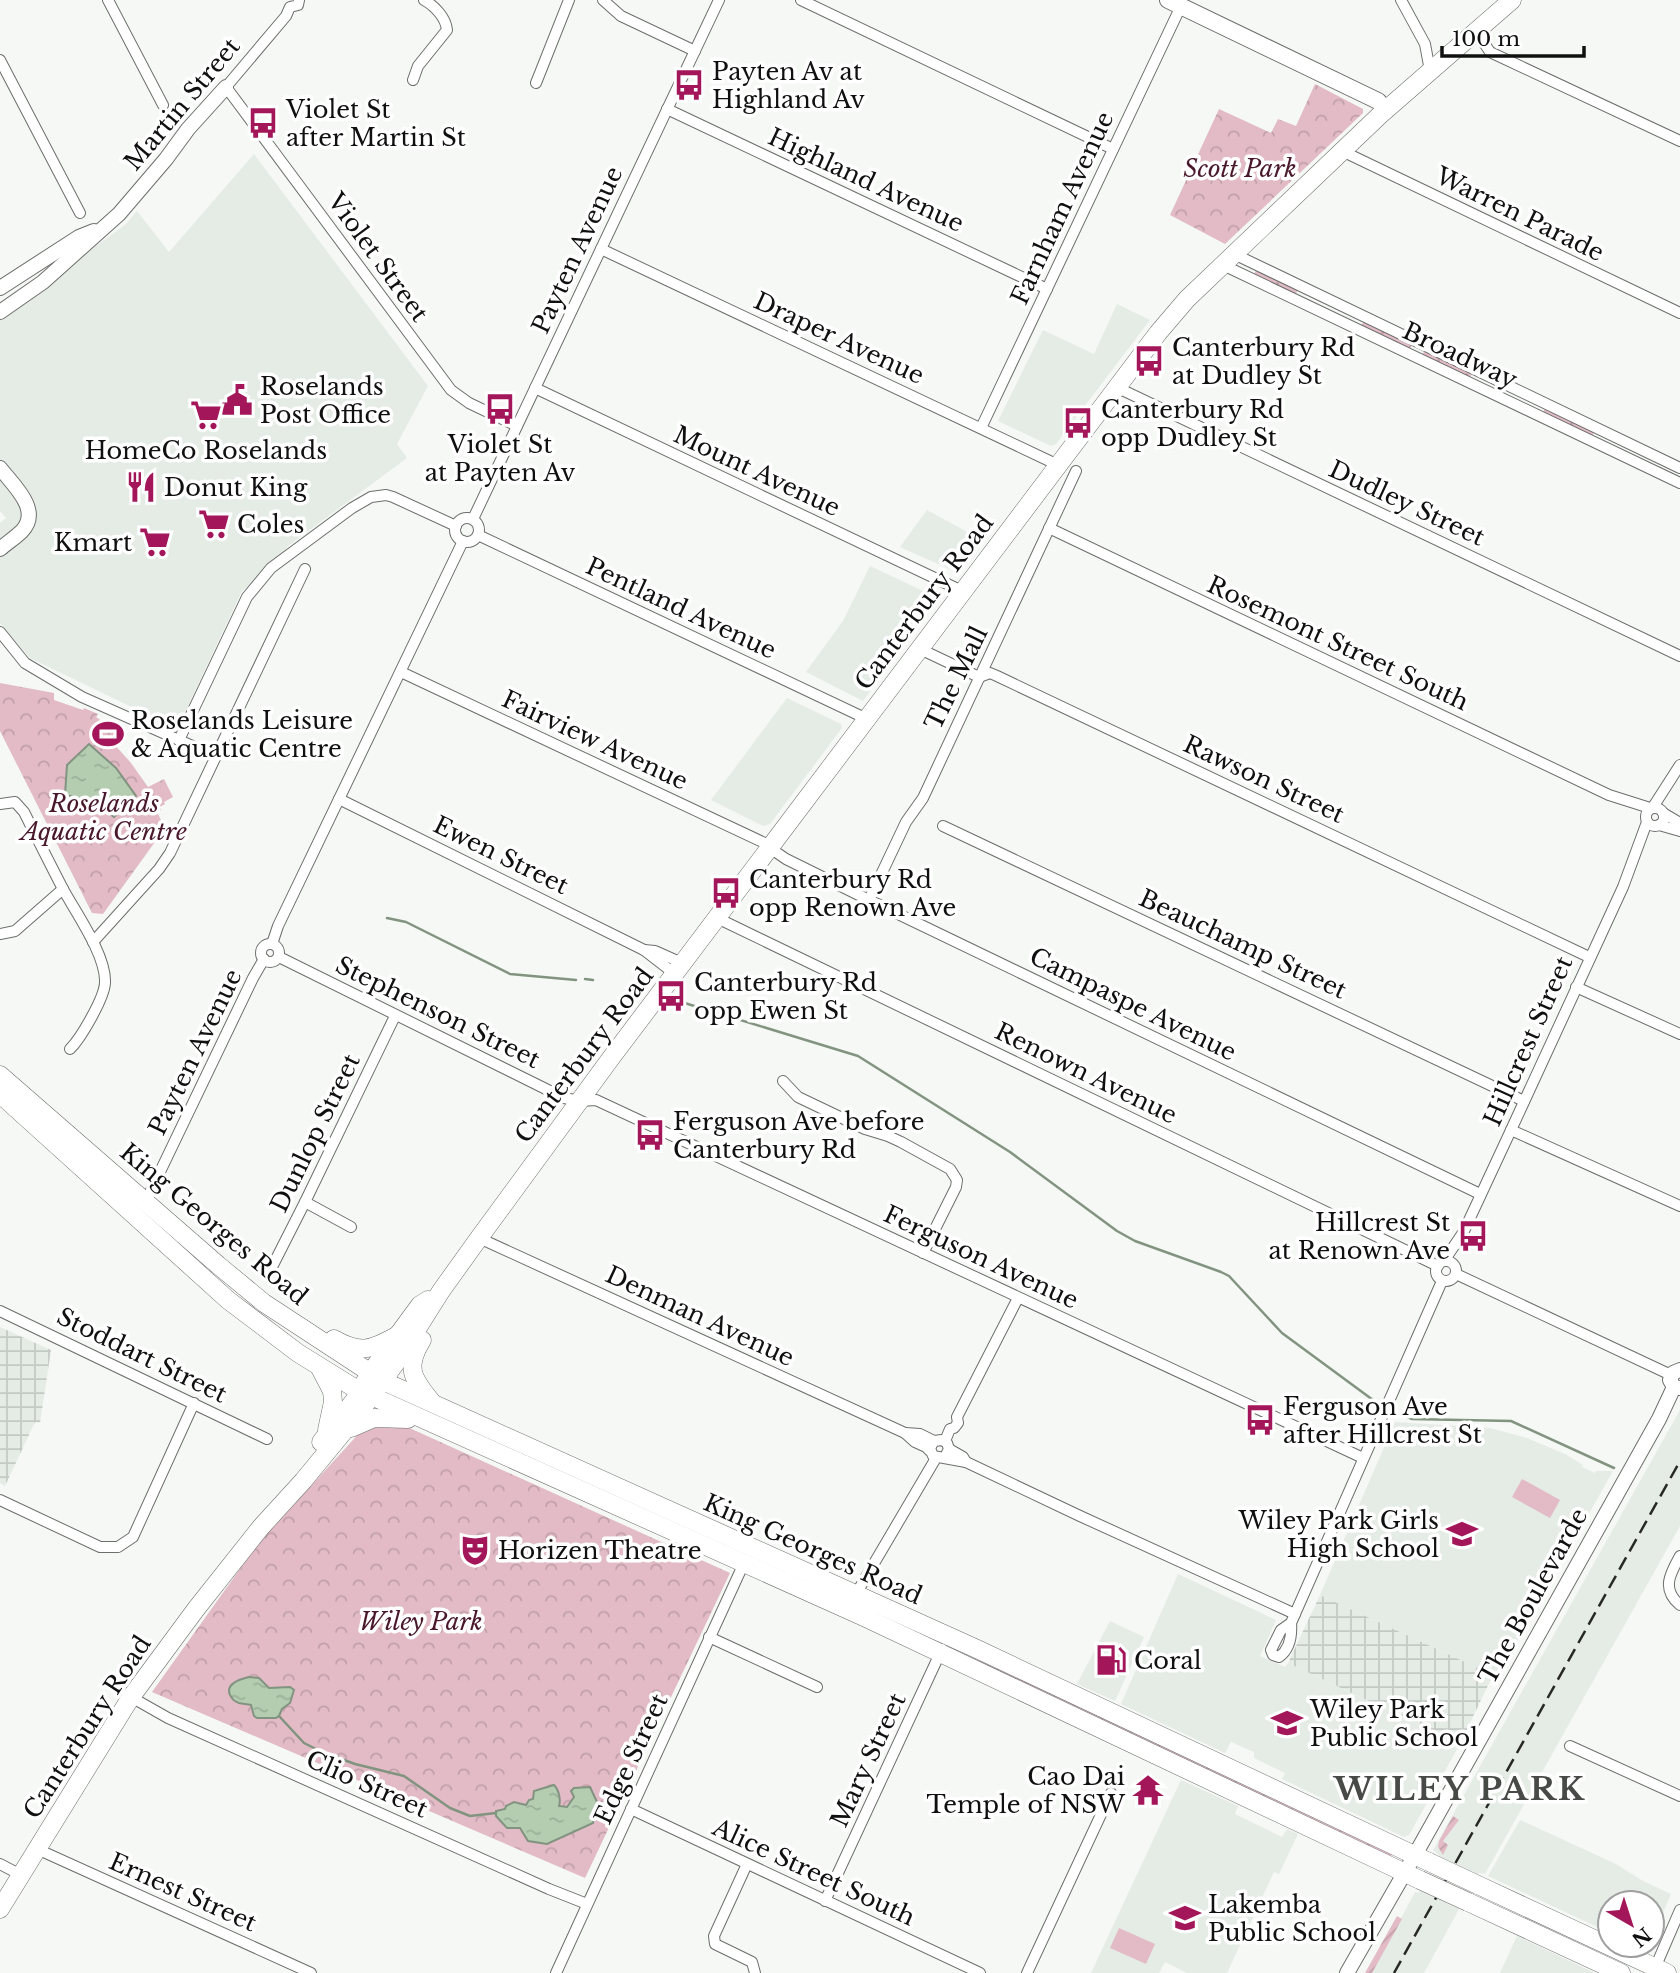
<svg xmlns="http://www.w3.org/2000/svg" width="1680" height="1973" font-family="'Libre Baskerville',serif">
<defs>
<pattern id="industrial-grid" width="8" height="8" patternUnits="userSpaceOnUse" patternTransform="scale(1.75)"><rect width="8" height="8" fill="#e5ece5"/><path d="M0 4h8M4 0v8" fill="none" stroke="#c3c9c3"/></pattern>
<pattern id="grass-dots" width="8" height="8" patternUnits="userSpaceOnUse" patternTransform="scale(1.75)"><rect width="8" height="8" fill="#e2bbc6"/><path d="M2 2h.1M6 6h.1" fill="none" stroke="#c1a0a9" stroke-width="1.8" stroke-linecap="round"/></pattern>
<pattern id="park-crowns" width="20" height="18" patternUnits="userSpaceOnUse" patternTransform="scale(1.75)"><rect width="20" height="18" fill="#e2bbc6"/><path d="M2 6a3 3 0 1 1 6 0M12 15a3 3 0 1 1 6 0" fill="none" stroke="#c1a0a9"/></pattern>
<pattern id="garden-furrows" width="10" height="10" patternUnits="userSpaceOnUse" patternTransform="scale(1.75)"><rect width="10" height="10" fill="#e2bbc6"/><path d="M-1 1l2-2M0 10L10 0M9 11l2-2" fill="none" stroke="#c1a0a9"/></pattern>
<pattern id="water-ripples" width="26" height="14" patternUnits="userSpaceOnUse" patternTransform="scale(1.75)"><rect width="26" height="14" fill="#b4cdb1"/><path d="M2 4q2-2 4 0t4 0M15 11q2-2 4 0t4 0" fill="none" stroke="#9aaf97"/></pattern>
</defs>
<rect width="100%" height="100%" fill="#f5f8f5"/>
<g fill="#e5ece5">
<polygon points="254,154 428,386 397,444 407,458 288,546 284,552 267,564 269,569 242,591 177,729 30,658 0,623 0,523 6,518 0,511 0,316 126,224 137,211 169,252"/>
<polygon points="1117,304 1150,320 1056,444 1051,446 998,421 1043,330 1094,354"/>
<polygon points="927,510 982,540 958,573 900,547"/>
<polygon points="870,566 938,598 863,701 806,672 843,621"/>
<polygon points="787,698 841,724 842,728 770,824 763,826 711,800"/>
<polygon points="1680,1410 1680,1526 1485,1874 1479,1873 1424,1973 1372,1973 1415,1892 1419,1893 1439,1855 1433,1850"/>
<polygon points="1395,1422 1490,1428 1527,1438 1565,1454 1583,1465 1582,1467 1595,1473 1596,1471 1613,1471 1497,1677 1320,1595"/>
<polygon points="1178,1574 1276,1620 1260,1656 1285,1667 1288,1663 1460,1744 1409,1835 1404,1837 1282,1779 1285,1773 1254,1758 1254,1752 1231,1742 1225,1753 1121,1704"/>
<polygon points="1110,1621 1144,1637 1115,1701 1077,1684"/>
<polygon points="1181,1780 1238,1806 1235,1814 1282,1837 1287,1829 1298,1834 1279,1874 1274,1872 1227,1973 1187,1973 1165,1962 1159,1973 1091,1973"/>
<polygon points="1520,1820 1616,1864 1643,1881 1671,1894 1652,1938 1652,1903 1610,1903 1610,1933 1488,1876"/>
<polygon points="1517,1936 1595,1973 1500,1973"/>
</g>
<g fill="url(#industrial-grid)">
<polygon points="0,1327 51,1350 40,1423 35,1422 5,1486 0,1483"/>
<polygon points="1320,1595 1493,1675 1460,1744 1288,1663"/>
</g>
<g fill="url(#grass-dots)">
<polygon points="1256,270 1297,289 1297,292 1294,295 1254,275"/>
<polygon points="1364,321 1411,343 1411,347 1408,349 1361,326"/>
<polygon points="1427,350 1472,374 1469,378 1423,356 1423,353"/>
<polygon points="1546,408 1594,432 1592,437 1545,416 1543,412"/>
<polygon points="968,1657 987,1663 1395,1854 1390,1856"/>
</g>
<g fill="url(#park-crowns)">
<polygon points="1315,84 1363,109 1363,113 1225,244 1170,215 1219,109 1271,133 1278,119 1296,126"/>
<polygon points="0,683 54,693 54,700 83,710 84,708 98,714 96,717 122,735 114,744 131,763 148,787 164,779 173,797 164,802 165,804 160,807 161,810 157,812 165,828 103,914 92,913 0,731"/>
<polygon points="385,1422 405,1426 730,1573 585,1878 152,1692 257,1545 362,1430"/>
</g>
<g fill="url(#garden-furrows)">
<polygon points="1453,1816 1459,1820 1443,1841 1448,1845 1443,1855 1438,1847 1439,1841"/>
<polygon points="1397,1916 1402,1919 1372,1973 1365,1973"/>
</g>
<g fill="#e2bbc6">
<polygon points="1522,1479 1560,1500 1550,1518 1512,1497"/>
<polygon points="1119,1928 1155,1944 1146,1964 1110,1948"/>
</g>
<g fill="url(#water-ripples)" stroke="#829480" stroke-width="2">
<path d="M89 744 116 768 136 796 114 817C97 804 87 799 65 795L67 765Z"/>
<path d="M249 1677 259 1678 269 1688 290 1687 294 1690 290 1703 282 1709 279 1716 276 1718H257L254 1716 251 1705C247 1704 243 1704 239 1703 234 1701 233 1700 230 1695 225 1684 240 1679 249 1677Z"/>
<path d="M554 1785C559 1790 561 1800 559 1806L567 1807 574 1797 571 1791 574 1788 590 1787 597 1802 593 1823 547 1844 528 1841 520 1828H507L496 1816V1811L505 1809 506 1806 514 1802 526 1805 529 1800 533 1799 534 1791Z"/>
</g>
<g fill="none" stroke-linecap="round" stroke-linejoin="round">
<g stroke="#829480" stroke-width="2.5">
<polyline points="387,918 406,922 510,974 576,980"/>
<polyline points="585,979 593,980"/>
<polyline points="678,1001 858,1056 1010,1152 1117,1231 1135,1241 1221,1272 1229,1276 1282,1333 1373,1400"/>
<polyline points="1400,1414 1412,1419 1511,1421 1614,1468"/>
<polyline points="279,1716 304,1743 320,1751 355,1764 404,1776 450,1808 470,1816 496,1813"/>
</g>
<defs>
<g id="minor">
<polyline points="108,0 163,105"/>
<polyline points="299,0 298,5 290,7 286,16 226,87 451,390 469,403 517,426"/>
<polyline points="603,0 621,16 695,51"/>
<polyline points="801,0 1113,149"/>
<polyline points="1401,0 1425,44 1430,71"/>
<polyline points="1476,31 1490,52 1680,141"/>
<polyline points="0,60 80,213"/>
<path d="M413 80 418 66 447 30C446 18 435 6 424 0"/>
<polyline points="536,83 569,0"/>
<polyline points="667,109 1047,289"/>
<polyline points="1342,151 1680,313"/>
<polyline points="601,249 1058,465"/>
<polyline points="1234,254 1680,468"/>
<polyline points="1223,265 1680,483"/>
<polyline points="1116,387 1680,656"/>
<polyline points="535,388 962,591"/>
<polyline points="981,428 1181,6"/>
<circle cx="467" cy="530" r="12"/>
<polyline points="473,519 719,0"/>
<polyline points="1049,528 1609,795 1650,808"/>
<polyline points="478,535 867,719"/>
<polyline points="0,632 25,663 82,697 215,756"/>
<polyline points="920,649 979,677 990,673 997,676 1589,957"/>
<polyline points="401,672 771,846"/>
<polyline points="179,740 247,597 271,568 352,508 371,497 386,495 393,497 456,526"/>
<polyline points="339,799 644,950 675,974"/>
<path d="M0 804 15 802 24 812C37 838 50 864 63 889 76 913 106 955 105 982 105 997 81 1038 70 1049"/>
<polyline points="1653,807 1680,765"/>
<circle cx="1655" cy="817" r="9"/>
<polyline points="1663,813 1680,823"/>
<polyline points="1659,825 1680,831"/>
<polyline points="943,826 1524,1101"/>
<polyline points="770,848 786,859 869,900 1480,1194"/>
<polyline points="869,900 906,822 923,798 1076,471"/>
<polyline points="717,918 1438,1266"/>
<polyline points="0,934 15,931 63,889"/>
<polyline points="93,942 159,869 170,853 305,569"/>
<circle cx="270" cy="953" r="9"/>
<polyline points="272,944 278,926 463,541"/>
<polyline points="644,950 655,951 682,963"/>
<polyline points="279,957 564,1098 580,1101 596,1100 1363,1458"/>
<polyline points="1576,987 1680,1034"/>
<polyline points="783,1081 798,1097 865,1129 888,1136 901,1142 950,1169 957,1180 956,1187 923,1253"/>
<polyline points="1511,1130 1680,1206"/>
<polyline points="146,1201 253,978 264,959"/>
<polyline points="305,1202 351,1227"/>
<polyline points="479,1238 905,1433 915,1442 926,1447 930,1451"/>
<circle cx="1446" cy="1271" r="10"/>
<polyline points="1444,1261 1464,1231 1511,1130 1623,887 1647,822"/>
<polyline points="272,1267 305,1202 395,1016"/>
<polyline points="1456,1274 1671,1375"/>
<polyline points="0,1311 267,1439"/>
<polyline points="905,1433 920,1434 934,1441"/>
<polyline points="945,1441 950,1429 954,1428 958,1423 957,1417 1018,1298"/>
<polyline points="949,1449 963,1457 966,1462 1080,1516 1295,1614"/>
<polyline points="945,1457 949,1449 947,1443 942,1440 934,1441 930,1448 933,1456 966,1462"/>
<polyline points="0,1500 100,1547 118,1547 133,1537 194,1403"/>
<path d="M1680 1556C1670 1574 1661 1589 1680 1605"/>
<polyline points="856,1594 936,1458"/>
<path d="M1291 1623C1292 1636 1290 1649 1279 1657L1273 1655 1271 1650 1281 1630 1291 1623 1442 1281"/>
<polyline points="709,1637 817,1687"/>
<polyline points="131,1697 168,1718 549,1889 587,1904"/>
<polyline points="1570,1746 1680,1796"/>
<polyline points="631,1809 980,1973"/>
<polyline points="37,1849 311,1973"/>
<polyline points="0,1864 21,1875"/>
<polyline points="747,1864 714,1936 715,1944 752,1962 755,1973"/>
<polyline points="825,1901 942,1649"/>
<polyline points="1655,1968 1680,1910"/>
<polyline points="556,1973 744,1563"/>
<polyline points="1027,1973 1111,1793"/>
</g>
<g id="tertiary">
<polyline points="0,288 79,237 94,231"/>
<polyline points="0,312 43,282 119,214 166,159 188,129 226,87"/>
<path d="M0 468C13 485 42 510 22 531 16 537 7 543 0 549"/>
<polyline points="1680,1370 1673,1373 1670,1380 1674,1387 1680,1388"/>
<polyline points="1347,1973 1420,1846 1659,1419 1674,1387"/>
</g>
<polyline id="secondary" points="1168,0 1378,101 1386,110"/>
<g id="trunk">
<polyline points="0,1075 218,1265 264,1303 383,1381 977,1649 1429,1862"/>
<polyline points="0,1094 228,1300 298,1353 356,1389 864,1617 1420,1880"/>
<path d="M334 1339C360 1354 371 1350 396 1336"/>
<path d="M422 1340C405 1367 412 1378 431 1401"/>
<polyline points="320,1368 332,1391 333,1402 327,1430"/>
<polyline points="351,1428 374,1418 408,1419"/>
<polyline points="321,1442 354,1401 370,1373 420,1305 428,1300"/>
<polyline points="1478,1885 1667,1973"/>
<polyline points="1468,1902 1621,1973"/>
<polyline points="0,1909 131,1697 196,1609 261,1527 303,1481 359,1413 395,1364 441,1291 479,1238 611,1058 1158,333 1187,299 1380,115 1512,0"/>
</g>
</defs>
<use href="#minor" stroke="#6c6f6c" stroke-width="12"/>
<use href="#tertiary" stroke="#6c6f6c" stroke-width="16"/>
<use href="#secondary" stroke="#6c6f6c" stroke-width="18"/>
<use href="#trunk" stroke="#6c6f6c" stroke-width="19"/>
<use href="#minor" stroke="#fff" stroke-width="10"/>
<use href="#tertiary" stroke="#fff" stroke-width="14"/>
<use href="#secondary" stroke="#fff" stroke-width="16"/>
<use href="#trunk" stroke="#fff" stroke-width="18"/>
<polyline stroke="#272927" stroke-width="2.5" stroke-dasharray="14 7" stroke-linecap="butt" points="1394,1973 1680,1461"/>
<defs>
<g id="trunk-bridge">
<polyline points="1429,1862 1478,1885"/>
<polyline points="1420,1880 1468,1902"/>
</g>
</defs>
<use href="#trunk-bridge" stroke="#6c6f6c" stroke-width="19" stroke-linecap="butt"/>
<use href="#trunk-bridge" stroke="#fff" stroke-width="18"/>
</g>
<defs>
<symbol id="bus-bare" viewBox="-9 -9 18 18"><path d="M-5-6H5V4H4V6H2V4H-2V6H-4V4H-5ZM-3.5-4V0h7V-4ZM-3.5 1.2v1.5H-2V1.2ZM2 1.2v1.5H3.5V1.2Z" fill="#a4165a" stroke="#fff" stroke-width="2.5" paint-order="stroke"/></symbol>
<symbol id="civic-bare" viewBox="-9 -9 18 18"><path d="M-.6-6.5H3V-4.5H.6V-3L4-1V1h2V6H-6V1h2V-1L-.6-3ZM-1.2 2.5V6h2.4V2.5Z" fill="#a4165a" stroke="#fff" stroke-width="2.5" paint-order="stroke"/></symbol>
<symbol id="supermarket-bare" viewBox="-9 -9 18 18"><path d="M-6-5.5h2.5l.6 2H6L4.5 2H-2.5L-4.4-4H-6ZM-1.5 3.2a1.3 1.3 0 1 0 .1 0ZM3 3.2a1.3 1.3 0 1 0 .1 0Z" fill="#a4165a" stroke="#fff" stroke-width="2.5" paint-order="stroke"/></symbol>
<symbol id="restaurant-bare" viewBox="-9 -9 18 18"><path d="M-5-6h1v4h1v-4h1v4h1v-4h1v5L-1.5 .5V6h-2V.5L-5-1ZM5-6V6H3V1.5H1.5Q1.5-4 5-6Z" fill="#a4165a" stroke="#fff" stroke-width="2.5" paint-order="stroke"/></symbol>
<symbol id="stadium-bare" viewBox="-9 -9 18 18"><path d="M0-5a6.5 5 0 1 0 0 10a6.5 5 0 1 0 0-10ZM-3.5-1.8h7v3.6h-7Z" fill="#a4165a" stroke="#fff" stroke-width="2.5" paint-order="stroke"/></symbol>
<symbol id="school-bare" viewBox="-9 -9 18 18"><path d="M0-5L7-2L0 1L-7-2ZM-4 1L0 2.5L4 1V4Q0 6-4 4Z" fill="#a4165a" stroke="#fff" stroke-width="2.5" paint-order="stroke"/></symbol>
<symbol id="theatre-bare" viewBox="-9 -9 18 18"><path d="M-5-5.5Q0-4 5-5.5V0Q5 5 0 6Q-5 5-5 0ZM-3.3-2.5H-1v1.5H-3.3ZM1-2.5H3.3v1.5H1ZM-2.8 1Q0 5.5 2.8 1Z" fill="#a4165a" stroke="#fff" stroke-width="2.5" paint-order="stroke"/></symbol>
<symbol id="fuel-bare" viewBox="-9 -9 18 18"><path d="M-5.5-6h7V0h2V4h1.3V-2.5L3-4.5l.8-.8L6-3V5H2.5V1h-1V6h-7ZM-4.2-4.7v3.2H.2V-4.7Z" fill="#a4165a" stroke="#fff" stroke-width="2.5" paint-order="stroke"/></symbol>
<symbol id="temple-bare" viewBox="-9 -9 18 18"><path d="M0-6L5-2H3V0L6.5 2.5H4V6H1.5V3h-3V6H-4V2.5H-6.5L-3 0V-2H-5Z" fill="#a4165a" stroke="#fff" stroke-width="2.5" paint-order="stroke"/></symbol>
</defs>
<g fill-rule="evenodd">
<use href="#bus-bare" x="667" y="63" width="44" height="44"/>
<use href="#bus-bare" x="241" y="101" width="44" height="44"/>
<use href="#bus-bare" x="1127" y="339" width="44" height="44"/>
<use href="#civic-bare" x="215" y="378" width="44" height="44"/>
<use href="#bus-bare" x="478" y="387" width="44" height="44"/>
<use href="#supermarket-bare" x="184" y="393" width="44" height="44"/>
<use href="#bus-bare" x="1056" y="401" width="44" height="44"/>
<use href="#restaurant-bare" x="119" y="465" width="44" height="44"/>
<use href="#supermarket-bare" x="192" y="502" width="44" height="44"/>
<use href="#supermarket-bare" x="133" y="520" width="44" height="44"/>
<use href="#stadium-bare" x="86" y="712" width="44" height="44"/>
<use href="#bus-bare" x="704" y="871" width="44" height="44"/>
<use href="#bus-bare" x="649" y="974" width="44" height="44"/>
<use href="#bus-bare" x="628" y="1113" width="44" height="44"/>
<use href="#bus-bare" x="1451" y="1214" width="44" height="44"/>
<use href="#bus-bare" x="1238" y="1398" width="44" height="44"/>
<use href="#school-bare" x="1440" y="1512" width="44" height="44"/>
<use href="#theatre-bare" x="453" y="1528" width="44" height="44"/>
<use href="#fuel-bare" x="1089" y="1638" width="44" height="44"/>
<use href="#school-bare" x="1265" y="1701" width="44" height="44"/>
<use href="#temple-bare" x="1126" y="1768" width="44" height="44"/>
<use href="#school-bare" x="1163" y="1896" width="44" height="44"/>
</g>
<g text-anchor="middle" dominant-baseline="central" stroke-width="7" stroke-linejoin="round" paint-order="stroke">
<g font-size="24" fill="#0f100f" stroke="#fff" text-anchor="start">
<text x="712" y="71">Payten Av at<tspan x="712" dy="28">Highland Av</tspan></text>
<text x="286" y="109">Violet St<tspan x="286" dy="28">after Martin St</tspan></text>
<text x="1172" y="347">Canterbury Rd<tspan x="1172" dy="28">at Dudley St</tspan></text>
<text x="260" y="386">Roselands<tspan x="260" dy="28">Post Office</tspan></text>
<text x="1101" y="409">Canterbury Rd<tspan x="1101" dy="28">opp Dudley St</tspan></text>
<text x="500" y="444" text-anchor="middle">Violet St<tspan x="500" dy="28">at Payten Av</tspan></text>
<text x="206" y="450" text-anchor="middle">HomeCo Roselands</text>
<text x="164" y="487">Donut King</text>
<text x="237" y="524">Coles</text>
<text x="132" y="542" text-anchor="end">Kmart</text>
<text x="131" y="720">Roselands Leisure<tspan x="131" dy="28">&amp; Aquatic Centre</tspan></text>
<text x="749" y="879">Canterbury Rd<tspan x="749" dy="28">opp Renown Ave</tspan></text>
<text x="694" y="982">Canterbury Rd<tspan x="694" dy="28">opp Ewen St</tspan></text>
<text x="673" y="1121">Ferguson Ave before<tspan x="673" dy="28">Canterbury Rd</tspan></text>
<text x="1450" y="1222" text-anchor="end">Hillcrest St<tspan x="1450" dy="28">at Renown Ave</tspan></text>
<text x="1283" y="1406">Ferguson Ave<tspan x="1283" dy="28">after Hillcrest St</tspan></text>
<text x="1439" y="1520" text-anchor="end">Wiley Park Girls<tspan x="1439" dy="28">High School</tspan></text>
<text x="498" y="1550">Horizen Theatre</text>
<text x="1134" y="1660">Coral</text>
<text x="1310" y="1709">Wiley Park<tspan x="1310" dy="28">Public School</tspan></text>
<text x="1125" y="1776" text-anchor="end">Cao Dai<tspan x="1125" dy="28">Temple of NSW</tspan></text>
<text x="1208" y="1904">Lakemba<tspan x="1208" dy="28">Public School</tspan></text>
</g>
<g font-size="24" fill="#0f100f" stroke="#fff">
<text transform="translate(182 104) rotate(-50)">Martin Street</text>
<text transform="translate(866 180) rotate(25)">Highland Avenue</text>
<text transform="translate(1062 208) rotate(-65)">Farnham Avenue</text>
<text transform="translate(1520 214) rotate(26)">Warren Parade</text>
<text transform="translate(577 250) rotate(-65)">Payten Avenue</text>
<text transform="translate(378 257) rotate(54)">Violet Street</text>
<text transform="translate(839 338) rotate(25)">Draper Avenue</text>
<text transform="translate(1460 355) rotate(25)">Broadway</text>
<text transform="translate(757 471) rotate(25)">Mount Avenue</text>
<text transform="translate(1407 503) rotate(25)">Dudley Street</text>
<text transform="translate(924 602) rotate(-53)">Canterbury Road</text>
<text transform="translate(681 608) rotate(25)">Pentland Avenue</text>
<text transform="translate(1338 643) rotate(25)">Rosemont Street South</text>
<text transform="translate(956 678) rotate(-64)">The Mall</text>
<text transform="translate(595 740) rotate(25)">Fairview Avenue</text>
<text transform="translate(1264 779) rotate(25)">Rawson Street</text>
<text transform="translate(501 855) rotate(26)">Ewen Street</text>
<text transform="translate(1243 944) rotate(25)">Beauchamp Street</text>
<text transform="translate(1133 1004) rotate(26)">Campaspe Avenue</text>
<text transform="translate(438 1012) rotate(26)">Stephenson Street</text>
<text transform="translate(1528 1041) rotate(-66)">Hillcrest Street</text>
<text transform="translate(195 1052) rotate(-64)">Payten Avenue</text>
<text transform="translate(584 1055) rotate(-53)">Canterbury Road</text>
<text transform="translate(1086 1073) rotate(26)">Renown Avenue</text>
<text transform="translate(315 1133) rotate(-64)">Dunlop Street</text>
<text transform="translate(214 1224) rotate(40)">King Georges Road</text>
<text transform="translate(981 1257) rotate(25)">Ferguson Avenue</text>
<text transform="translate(700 1316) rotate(25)">Denman Avenue</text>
<text transform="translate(142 1355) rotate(26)">Stoddart Street</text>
<text transform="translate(813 1549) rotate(24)">King Georges Road</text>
<text transform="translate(1533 1596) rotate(-61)">The Boulevarde</text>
<text transform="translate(87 1727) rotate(-57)">Canterbury Road</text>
<text transform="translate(631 1759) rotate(-65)">Edge Street</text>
<text transform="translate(868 1760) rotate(-65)">Mary Street</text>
<text transform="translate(367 1784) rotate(24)">Clio Street</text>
<text transform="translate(814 1872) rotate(25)">Alice Street South</text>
<text transform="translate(183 1892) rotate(24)">Ernest Street</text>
</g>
<g font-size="24" font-style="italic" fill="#49182b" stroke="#fff">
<text x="1240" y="168">Scott Park</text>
<text x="104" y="803">Roselands<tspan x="104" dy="28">Aquatic Centre</tspan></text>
<text x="421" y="1621">Wiley Park</text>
</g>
<g font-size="32" font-weight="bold" letter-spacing="2" fill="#484a48" stroke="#fff">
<text x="1460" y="1789">WILEY PARK</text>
</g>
</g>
<g transform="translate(1631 1924) rotate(141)"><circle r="33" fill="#ffffff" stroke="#9f9f9f" stroke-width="2"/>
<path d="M0-5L12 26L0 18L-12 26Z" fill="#a4165a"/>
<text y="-10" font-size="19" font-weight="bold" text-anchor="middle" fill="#0f100f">N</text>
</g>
<path d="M1442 46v10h142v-10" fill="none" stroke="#0f100f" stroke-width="3.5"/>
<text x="1452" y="46" font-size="21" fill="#0f100f" stroke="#ffffff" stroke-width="5" paint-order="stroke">100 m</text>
</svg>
